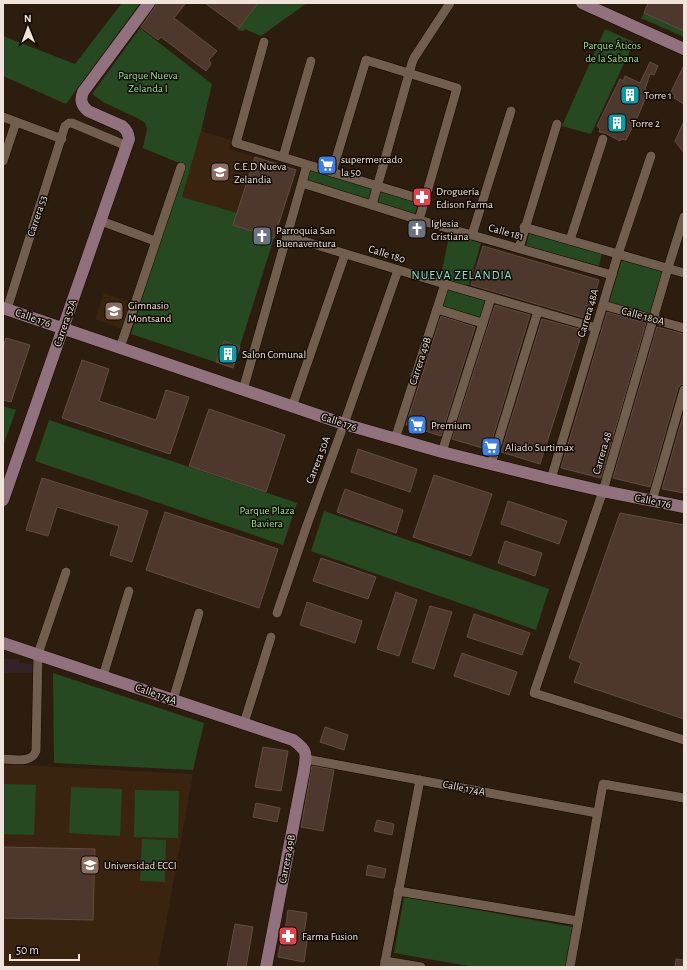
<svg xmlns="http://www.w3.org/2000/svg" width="687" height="970" font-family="'Alegreya Sans',sans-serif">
<rect width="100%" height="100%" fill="#2d1d0e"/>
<polygon fill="#352228" points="3,659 19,659 19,663 33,664 35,666 34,673 3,673"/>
<g fill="#3a2410">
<polygon points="201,131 231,140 229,149 255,157 237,213 182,197"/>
<polygon points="104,293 132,303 123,329 95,319"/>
<polygon points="3,764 193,774 158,967 3,967"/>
</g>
<g fill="#274922">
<polygon points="122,3 140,3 66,104 3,76 3,36 75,64"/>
<polygon points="258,3 307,3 261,36 245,29 244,31 237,30"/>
<polygon points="644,13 684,31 684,37 641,18"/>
<polygon points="140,28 212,84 201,131 182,197 237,213 233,225 274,238 233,368 131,334 184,165 143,148 147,129 145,123 139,119 103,102 92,94"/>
<polygon points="605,29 634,42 591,134 562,126"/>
<polygon points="309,168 373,187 369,201 305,181"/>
<polygon points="381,191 418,202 415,214 378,203"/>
<polygon points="529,233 602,253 599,266 526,246"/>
<polygon points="451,234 481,243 468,288 440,280 449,237"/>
<polygon points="622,260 664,271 652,314 609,302"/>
<polygon points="446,287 486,298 480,319 439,307"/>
<polygon points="3,406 16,410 3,446"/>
<polygon points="49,420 297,503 283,545 35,461"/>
<polygon points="324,511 549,589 536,630 311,551"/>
<polygon points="53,673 204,723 193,770 54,763"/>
<polygon points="3,784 36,785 34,835 3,834"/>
<polygon points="71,787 122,789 120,836 69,833"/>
<polygon points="135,790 179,791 178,838 134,837"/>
<polygon points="142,839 166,840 165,882 140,881"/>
<polygon points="404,897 573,927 566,967 474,967 394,953"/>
</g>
<g fill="#4e382d" stroke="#634c41">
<polygon points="156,3 186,3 174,18 217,51 209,60 211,64 206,71 161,37 158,40 141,27 155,7"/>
<polygon points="205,3 258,3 239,28"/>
<polygon points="648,3 684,3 684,31 644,13"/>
<polygon points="650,62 658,66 654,75 650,74 645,89 648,92 638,116 626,140 621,139 620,141 605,133 599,132 600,129 597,126 620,79 623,81 625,76 640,83"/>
<polygon points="684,65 684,104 674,98 675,95 671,92"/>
<polygon points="684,121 684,153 675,141"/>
<polygon points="255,157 296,170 274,238 233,225"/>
<polygon points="483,246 599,280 588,319 471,285"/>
<polygon points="495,305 530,315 489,450 452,439"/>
<polygon points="607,312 646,323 601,478 561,468"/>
<polygon points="441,316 475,327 441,436 406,425"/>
<polygon points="542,319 583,330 540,464 501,452"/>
<polygon points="657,327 684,334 684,384 680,385 678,388 650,487 613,478"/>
<polygon points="6,338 30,345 11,402 3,400 3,348"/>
<polygon points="224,341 240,347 233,368 216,362"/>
<polygon points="82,360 109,369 99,401 156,420 166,390 189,397 170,454 62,418"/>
<polygon points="209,409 285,435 266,492 189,466"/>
<polygon points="684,412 684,493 662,489"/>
<polygon points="358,449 417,469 410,492 351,472"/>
<polygon points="434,475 492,494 471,556 413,537"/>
<polygon points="42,478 148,511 132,562 110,555 119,526 57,507 48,536 26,530"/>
<polygon points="345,489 403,510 396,533 337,512"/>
<polygon points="508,501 567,521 559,544 501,524"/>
<polygon points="165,512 278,549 259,608 146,570"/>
<polygon points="620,513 684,525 684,719 574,682 581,663 569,658"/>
<polygon points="505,541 542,553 535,576 498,563"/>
<polygon points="321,558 376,577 368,599 313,581"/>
<polygon points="396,592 417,600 399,656 377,649"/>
<polygon points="307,602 362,621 355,643 300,625"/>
<polygon points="430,606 452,612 434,669 412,662"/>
<polygon points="474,614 530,633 522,655 467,637"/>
<polygon points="462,653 517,672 509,695 454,676"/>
<polygon points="325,727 348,735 344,750 320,742"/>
<polygon points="263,747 288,751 281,791 255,787"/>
<polygon points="312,766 334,770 323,831 301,827"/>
<polygon points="256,803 280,808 277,822 253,817"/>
<polygon points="377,820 394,824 392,835 374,831"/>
<polygon points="3,847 95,849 93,920 3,918"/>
<polygon points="368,865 386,869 384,878 366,875"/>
<polygon points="288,910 307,913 304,934 308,935 304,962 278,957 283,931 285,931"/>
<polygon points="235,924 253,927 246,967 227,967"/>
<polygon points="676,959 684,960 684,967 675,967"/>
</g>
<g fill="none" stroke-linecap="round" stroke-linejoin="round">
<defs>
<g id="street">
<polyline points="264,42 236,143 424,200"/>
<polyline points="3,117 62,139"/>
<polyline points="283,157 311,61"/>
<polyline points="3,161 16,122"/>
<polyline points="332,172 366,60 457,88 419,220"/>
<polyline points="302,183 419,220 612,275"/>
<polyline points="372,205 412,63 414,58 450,3"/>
<polyline points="684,217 668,268 603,491 534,693 684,740"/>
<polyline points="101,221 155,241"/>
<polyline points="524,227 684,273"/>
<polyline points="472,235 511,111"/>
<polyline points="287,236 438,282 596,328"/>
<polyline points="570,240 603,139"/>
<polyline points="519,248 557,124"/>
<polyline points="603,305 684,328"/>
<polyline points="7,309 65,126 69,123 72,123 127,146"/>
<polyline points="437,309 482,323"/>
<polyline points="120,348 181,167"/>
<polyline points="243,390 307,165"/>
<polyline points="292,407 345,254"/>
<polyline points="395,439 445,284"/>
<polyline points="442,452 491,298"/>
<polyline points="491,464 538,311"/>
<polyline points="551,479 618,254 651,156"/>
<polyline points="652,501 684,390"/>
<polyline points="277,613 307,525 344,424 398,270"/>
<polyline points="103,676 129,591"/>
<polyline points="173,700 199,613"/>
<polyline points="244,723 271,637"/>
<path d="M3 759C14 759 31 764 36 751L38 654 66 572"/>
<polyline points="306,759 597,813"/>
<polyline points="398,891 578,921"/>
<polyline points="385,961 421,967"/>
<polyline points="384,967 420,780"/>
<polyline points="570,967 603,784 684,798"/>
</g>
<g id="secondary">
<polyline points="582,3 684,49"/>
<polyline points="3,308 344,424 442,452 551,479 603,491 684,507"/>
<path d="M3 500 129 139C128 133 127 130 122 126L88 111C81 105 80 100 83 92L149 3"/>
<path d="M3 643 293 740C307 750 307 753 304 770L266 967"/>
</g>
</defs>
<use href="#street" stroke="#150700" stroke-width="10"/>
<use href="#secondary" stroke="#150700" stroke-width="13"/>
<use href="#street" stroke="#725e4e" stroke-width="9"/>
<use href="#secondary" stroke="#91717e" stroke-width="12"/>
</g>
<defs>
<symbol id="building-square" viewBox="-11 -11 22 22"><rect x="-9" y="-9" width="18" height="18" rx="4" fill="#0f9aa8" stroke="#100904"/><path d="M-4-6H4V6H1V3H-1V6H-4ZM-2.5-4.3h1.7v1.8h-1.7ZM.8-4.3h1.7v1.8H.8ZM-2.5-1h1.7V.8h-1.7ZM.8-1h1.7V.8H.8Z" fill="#fff"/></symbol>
<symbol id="supermarket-square" viewBox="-11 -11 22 22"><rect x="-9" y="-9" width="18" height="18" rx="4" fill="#3f7fe0" stroke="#100904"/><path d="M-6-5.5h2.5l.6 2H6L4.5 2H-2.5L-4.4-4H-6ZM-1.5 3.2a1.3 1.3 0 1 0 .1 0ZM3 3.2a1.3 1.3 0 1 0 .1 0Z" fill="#fff"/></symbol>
<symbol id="school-square" viewBox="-11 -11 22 22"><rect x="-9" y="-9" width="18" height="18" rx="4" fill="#8d6e63" stroke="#100904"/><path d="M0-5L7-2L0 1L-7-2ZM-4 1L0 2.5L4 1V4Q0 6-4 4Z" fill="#fff"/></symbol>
<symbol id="pharmacy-square" viewBox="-11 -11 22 22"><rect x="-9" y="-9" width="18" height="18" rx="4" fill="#e0444e" stroke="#100904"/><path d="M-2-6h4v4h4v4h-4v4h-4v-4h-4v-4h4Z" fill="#fff"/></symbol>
<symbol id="church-square" viewBox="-11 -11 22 22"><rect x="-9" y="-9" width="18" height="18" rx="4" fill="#6b7280" stroke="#100904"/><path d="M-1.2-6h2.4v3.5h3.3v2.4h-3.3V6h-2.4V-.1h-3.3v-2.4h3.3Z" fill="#fff"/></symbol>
<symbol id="university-square" viewBox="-11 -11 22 22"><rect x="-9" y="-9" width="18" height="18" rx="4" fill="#8d6e63" stroke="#100904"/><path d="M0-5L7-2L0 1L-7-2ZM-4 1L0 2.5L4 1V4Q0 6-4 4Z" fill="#fff"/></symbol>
</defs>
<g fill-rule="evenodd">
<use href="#building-square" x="619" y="84" width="22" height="22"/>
<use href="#building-square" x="606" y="112" width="22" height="22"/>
<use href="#supermarket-square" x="316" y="154" width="22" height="22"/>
<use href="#school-square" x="209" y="161" width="22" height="22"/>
<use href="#pharmacy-square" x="411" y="186" width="22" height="22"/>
<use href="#church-square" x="406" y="218" width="22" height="22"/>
<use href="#church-square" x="251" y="225" width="22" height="22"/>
<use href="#university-square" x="103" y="300" width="22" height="22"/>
<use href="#building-square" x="217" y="343" width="22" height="22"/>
<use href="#supermarket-square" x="406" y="414" width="22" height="22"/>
<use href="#supermarket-square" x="480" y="436" width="22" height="22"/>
<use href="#university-square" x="79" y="854" width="22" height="22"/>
<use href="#pharmacy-square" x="277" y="925" width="22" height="22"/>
</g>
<g text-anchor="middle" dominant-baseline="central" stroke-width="3" stroke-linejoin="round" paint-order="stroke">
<g font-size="11" fill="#9ce692" stroke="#100904">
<text x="612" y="45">Parque Áticos<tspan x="612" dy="13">de la Sabana</tspan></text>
<text x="148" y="75">Parque Nueva<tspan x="148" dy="13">Zelanda I</tspan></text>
<text x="267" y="510">Parque Plaza<tspan x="267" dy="13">Baviera</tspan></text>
</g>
<g font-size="11" fill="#f0e4da" stroke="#100904" text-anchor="start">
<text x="644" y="95">Torre 1</text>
<text x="631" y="123">Torre 2</text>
<text x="341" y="159">supermercado<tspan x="341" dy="13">la 50</tspan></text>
<text x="234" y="166">C.E.D Nueva<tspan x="234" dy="13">Zelandia</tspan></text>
<text x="436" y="191">Droguería<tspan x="436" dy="13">Edison Farma</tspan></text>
<text x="431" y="223">Iglesia<tspan x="431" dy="13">Cristiana</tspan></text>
<text x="276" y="230">Parroquia San<tspan x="276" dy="13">Buenaventura</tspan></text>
<text x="128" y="305">Gimnasio<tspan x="128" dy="13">Montsand</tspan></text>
<text x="242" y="354">Salon Comunal</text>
<text x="431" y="425">Premium</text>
<text x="505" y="447">Aliado Surtimax</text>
<text x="104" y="865">Universidad ECCI</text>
<text x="302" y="936">Farma Fusion</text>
</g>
<g font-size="11" fill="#f0e4da" stroke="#100904">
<text transform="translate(37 216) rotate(-72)">Carrera 53</text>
<text transform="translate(506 232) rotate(16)">Calle 181</text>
<text transform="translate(387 254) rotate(17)">Calle 180</text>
<text transform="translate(588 313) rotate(-73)">Carrera 48A</text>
<text transform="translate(643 316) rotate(15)">Calle 180A</text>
<text transform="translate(33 318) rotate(19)">Calle 176</text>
<text transform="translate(65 323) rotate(-71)">Carrera 52A</text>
<text transform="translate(420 361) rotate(-72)">Carrera 49B</text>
<text transform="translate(339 422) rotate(18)">Calle 176</text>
<text transform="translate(602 453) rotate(-74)">Carrera 48</text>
<text transform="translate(318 460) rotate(-69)">Carrera 50A</text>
<text transform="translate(653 501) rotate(11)">Calle 176</text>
<text transform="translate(156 694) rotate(19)">Calle 174A</text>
<text transform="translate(464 788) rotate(11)">Calle 174A</text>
<text transform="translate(287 859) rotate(-79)">Carrera 49B</text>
</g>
<g font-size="12" letter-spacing="1" fill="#88ebd4" stroke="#100904">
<text x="462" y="275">NUEVA ZELANDIA</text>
</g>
</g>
<rect width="687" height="970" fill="none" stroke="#f0e4da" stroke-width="8"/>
<g transform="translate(28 28) rotate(359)" stroke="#100904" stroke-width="3" paint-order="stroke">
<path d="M0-3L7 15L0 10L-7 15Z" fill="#f0e4da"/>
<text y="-6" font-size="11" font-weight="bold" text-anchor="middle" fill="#f0e4da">N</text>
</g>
<path d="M10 954v6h69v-6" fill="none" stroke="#f0e4da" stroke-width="2"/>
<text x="16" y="954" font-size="12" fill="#f0e4da" stroke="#100904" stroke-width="3" paint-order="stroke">50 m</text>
</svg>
